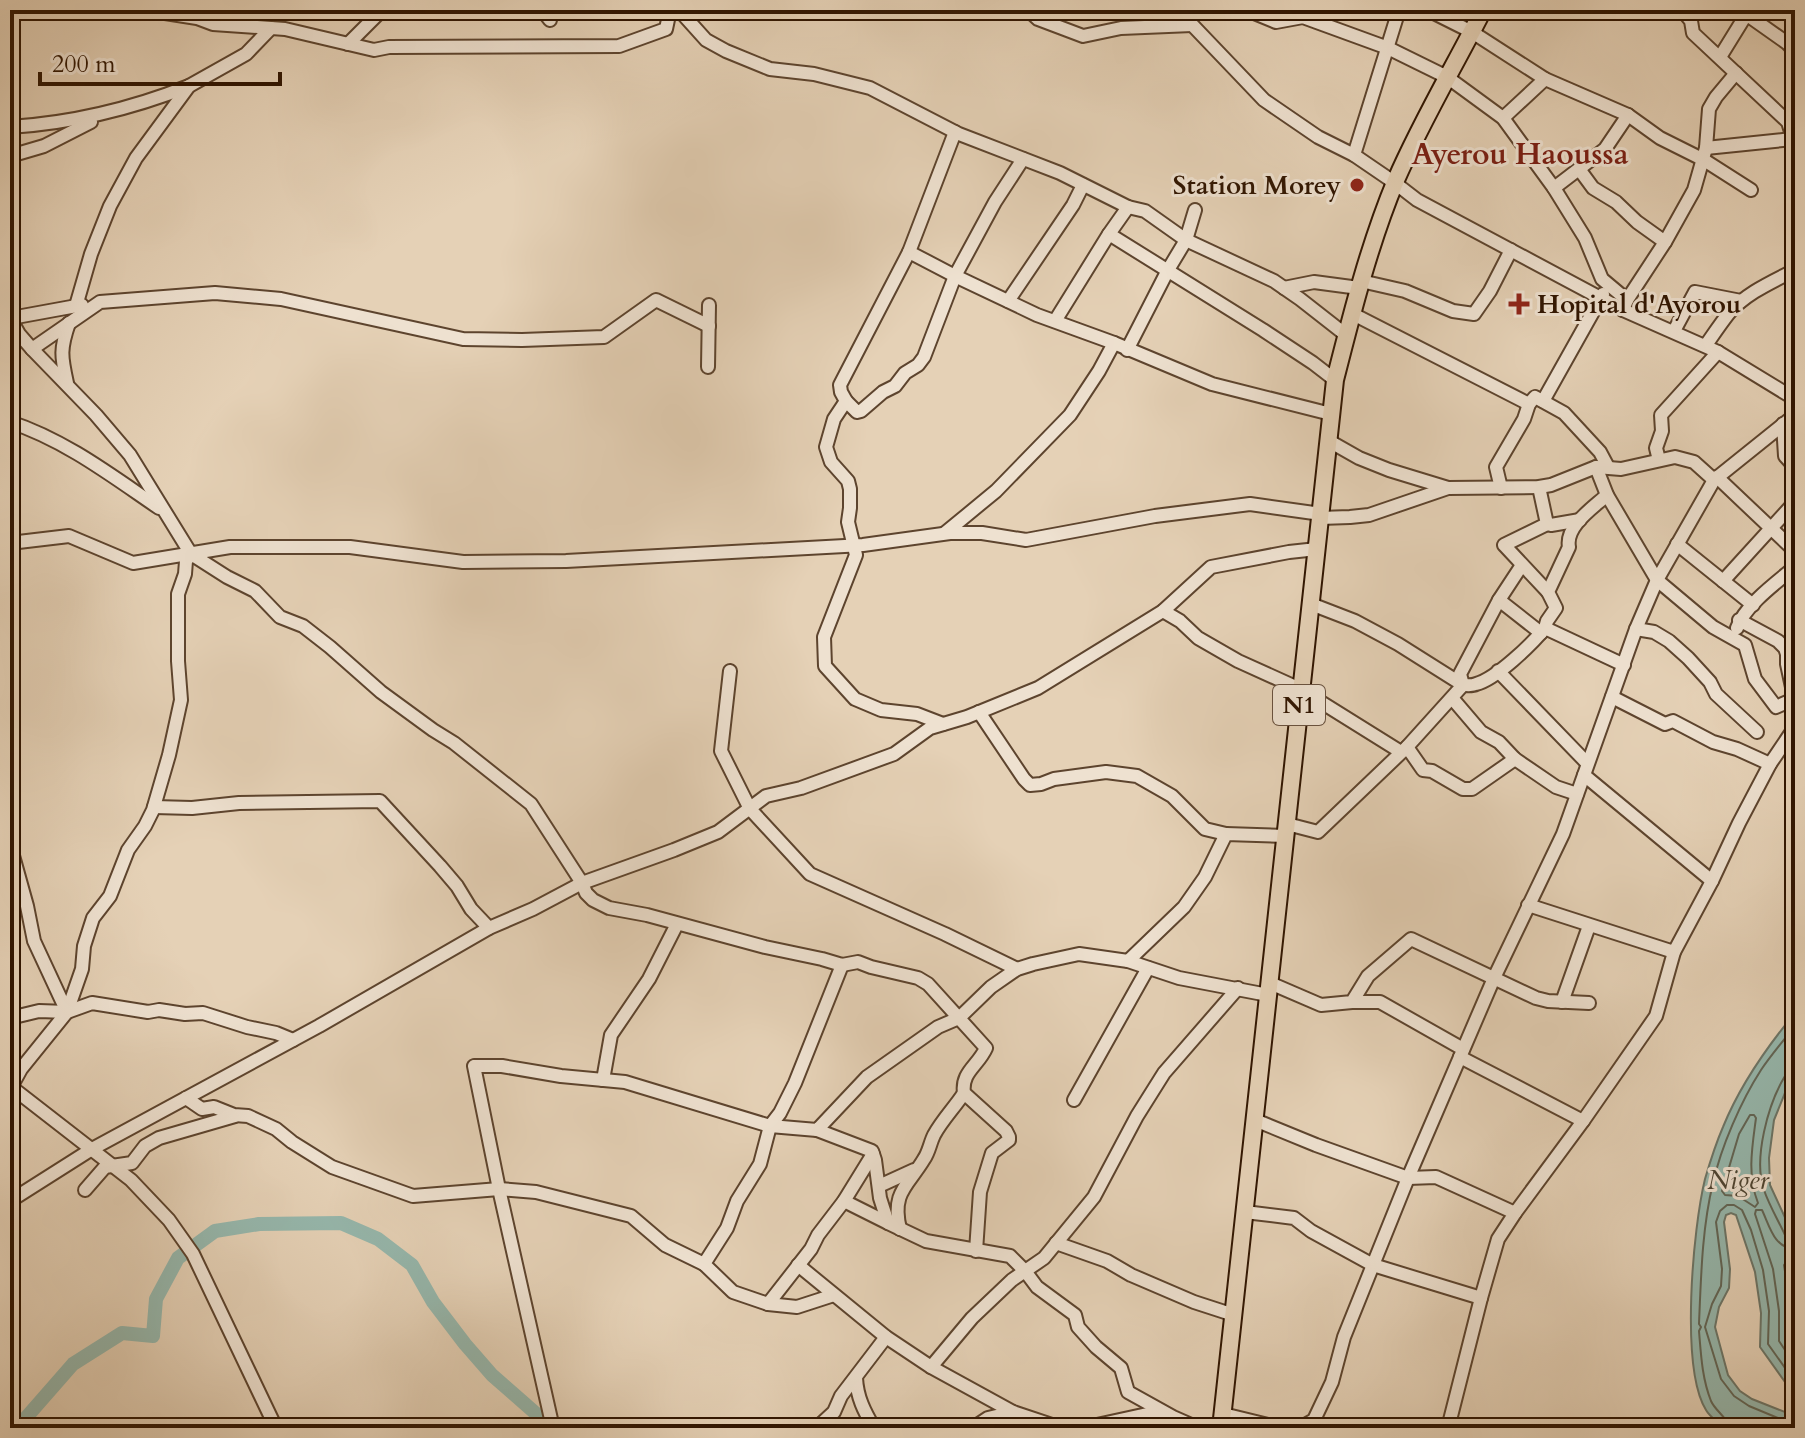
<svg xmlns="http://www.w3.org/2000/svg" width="1805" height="1438" font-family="Cardo,serif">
<rect width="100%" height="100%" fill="#e5d1b6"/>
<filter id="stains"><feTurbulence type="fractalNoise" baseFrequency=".0025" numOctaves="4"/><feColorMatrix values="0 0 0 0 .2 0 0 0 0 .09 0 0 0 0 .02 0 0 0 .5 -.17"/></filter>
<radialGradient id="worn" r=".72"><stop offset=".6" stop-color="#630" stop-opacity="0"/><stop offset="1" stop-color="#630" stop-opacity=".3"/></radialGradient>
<path fill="#96b7ac" stroke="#6d7668" stroke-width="2" d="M1795 1013V1075L1787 1088 1774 1120 1769 1158 1770 1185 1795 1239V1396L1760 1347 1761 1313 1755 1272 1736 1215 1731 1213 1726 1215 1724 1222 1730 1269 1729 1288 1719 1307 1715 1327 1728 1375 1740 1391 1752 1399 1795 1416V1428H1723C1718 1422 1710 1417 1706 1410 1680 1368 1693 1228 1705 1179 1710 1162 1716 1143 1723 1127 1740 1085 1766 1048 1795 1013Z"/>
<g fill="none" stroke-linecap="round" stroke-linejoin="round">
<g stroke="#636656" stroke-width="2">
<path d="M1795 1072 1789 1073 1785 1076C1768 1104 1753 1159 1764 1190 1769 1205 1778 1220 1785 1235L1789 1239H1795"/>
<path d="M1750 1115H1754L1756 1118C1752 1148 1747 1175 1758 1203L1755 1207 1738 1196 1725 1195 1722 1191 1739 1134Z"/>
<path d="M1795 1249C1774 1248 1770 1227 1762 1210H1756L1755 1214 1773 1269 1779 1311V1341L1795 1365"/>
<polyline points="1795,1261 1787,1261 1784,1265 1791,1309 1791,1337 1795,1345"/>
<polyline points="1795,1382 1768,1344 1769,1311 1763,1270 1751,1230 1742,1210 1734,1205 1727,1205 1720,1211 1716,1222 1722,1269 1721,1286 1712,1304 1705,1327 1721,1379 1734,1396 1749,1406 1790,1423 1795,1423"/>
<path d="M1728 1428C1727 1416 1716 1412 1711 1401 1702 1378 1701 1355 1699 1331L1701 1327 1699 1324C1701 1277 1702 1228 1713 1183 1721 1147 1741 1101 1761 1070 1771 1055 1784 1040 1795 1026"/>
</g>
<polyline stroke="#96b7ac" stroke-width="14" points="17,1428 73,1364 122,1333 153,1336 156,1299 178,1258 215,1231 259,1224 341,1223 378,1239 412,1265 433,1302 465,1344 492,1375 541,1418 556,1428"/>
<defs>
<g id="minor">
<polyline points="146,10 197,18 213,24 285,29 374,50 389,47 619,46 666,29 670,10"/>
<polyline points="542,10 550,20"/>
<polyline points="679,10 706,40 726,51 770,69 814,74 870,88 959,134 1060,173 1128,207 1145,211 1186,240 1274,281 1300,299 1346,335"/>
<polyline points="1028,10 1038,19 1083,36 1121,28 1192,25"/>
<polyline points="1178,10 1264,100 1318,137 1354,155 1395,183 1417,200 1623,310 1718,352 1795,399"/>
<polyline points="1247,10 1276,22 1303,17 1388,48 1447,77 1503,118 1554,188 1585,238 1602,279 1627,300 1623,310"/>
<polyline points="1428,10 1472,32 1545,79 1628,115 1660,138 1704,160 1751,190"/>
<polyline points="1682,10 1691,21 1693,33 1788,122 1795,145"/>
<polyline points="1746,14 1787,43 1795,51"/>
<polyline points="348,44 382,10"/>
<polyline points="1720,57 1749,10"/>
<polyline points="1503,118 1545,79"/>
<path d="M10 127C73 123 131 109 189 86"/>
<polyline points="955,132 909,252 955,276 1037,315 1114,343 1212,384 1331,414"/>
<polyline points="1706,148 1793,139"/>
<polyline points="1354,155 1399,10"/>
<polyline points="10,156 44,146 91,122"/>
<polyline points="1579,169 1593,188 1616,202 1637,222 1665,242"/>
<polyline points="1554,188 1605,149 1628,115"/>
<polyline points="1128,207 1109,234 1263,330 1313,363 1335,380"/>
<polyline points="909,252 840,385 841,392 846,401 834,419 826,447 831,462 848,481 850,489 850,508 848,522 856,555 824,637 825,666 855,699 881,710 917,714 943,724"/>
<polyline points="1361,281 1405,291 1453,311 1474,314 1490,291 1511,250"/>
<polyline points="1284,288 1314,282 1359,288"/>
<polyline points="1627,300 1665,242 1694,190 1706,148 1709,109 1716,97 1736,73"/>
<polyline points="1008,301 1073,205 1083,185"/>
<polyline points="76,306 91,254 110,206 136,158 189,86 246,54 271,28"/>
<polyline points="1351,313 1529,404 1535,397 1564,413 1600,452 1608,467"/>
<path d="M10 318 19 334 32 349 96 415 130 455 191 554 227 577 255 591 280 617 303 626 330 647 381 692 433 730 454 743 531 804 582 883 586 893 593 900 609 908 647 915 765 947 822 959 842 965 858 962 871 967 918 978 928 984 986 1048C978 1066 961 1072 964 1093L1006 1131 1009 1137V1140L992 1153 980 1192 976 1251"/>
<polyline points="11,318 82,305"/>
<polyline points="1055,321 1109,234"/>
<polyline points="1674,331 1695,292 1741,301"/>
<path d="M1706 345C1713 335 1721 323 1729 313 1746 293 1772 282 1795 270"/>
<polyline points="32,349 100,302 215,293 281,299 463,339 522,340 604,337 656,300 709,326"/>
<polyline points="1127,350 1168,270 1186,240 1195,210"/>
<polyline points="708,367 709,305"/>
<path d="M67 383C61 356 60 349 69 323"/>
<polyline points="846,401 857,412 861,411 883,392 895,386 905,373 918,365 924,357 955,276 995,202 1023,159"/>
<polyline points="1543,401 1603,294"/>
<path d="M10 422C65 440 112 476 159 508"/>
<polyline points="1783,424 1785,456 1795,467"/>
<polyline points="1329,441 1359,458 1389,470 1448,488 1539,487 1551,485 1596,467 1621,469 1675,457 1694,462 1714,480"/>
<polyline points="1659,460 1656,448 1662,431 1661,415 1718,352"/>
<polyline points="1596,467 1607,495 1657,580 1713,627 1745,645 1755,679 1776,707 1794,699"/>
<polyline points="1717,477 1795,551"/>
<polyline points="1539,487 1547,524 1504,545 1548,592"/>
<polyline points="1501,488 1496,467 1524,419 1529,404"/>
<polyline points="1320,518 1350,517 1369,515 1448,488"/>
<polyline points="1547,524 1551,525 1580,520"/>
<polyline points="945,533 996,491 1070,415 1099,371 1114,343"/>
<polyline points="10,543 69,536 133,563 230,547 350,547 463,562 566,561 863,545 950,533 982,533 1026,540 1155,516 1250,504 1321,514"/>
<polyline points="1677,544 1753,605"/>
<polyline points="1723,581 1795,502"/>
<polyline points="1499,600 1522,565"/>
<polyline points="1311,604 1355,621 1398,644 1463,685"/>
<polyline points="1163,611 1180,621 1198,638 1238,661 1300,689 1401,752"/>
<polyline points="1739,620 1778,641 1785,648 1787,654 1787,664 1795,701"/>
<path d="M1545 628 1547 621 1556 608 1548 592 1569 547C1565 526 1593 508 1607 495"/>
<path d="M1737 628C1745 605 1777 582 1795 567"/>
<polyline points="1636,629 1654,632 1669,641 1688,658 1710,682 1716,694 1757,732"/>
<polyline points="730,671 721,751 750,809 810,874 945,934 1017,969"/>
<polyline points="1498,671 1587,763"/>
<polyline points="1463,685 1460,674 1499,600 1541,633"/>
<polyline points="1612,697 1665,724 1673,721 1713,742 1737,749 1770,764"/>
<polyline points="1452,698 1481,732 1499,742 1515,759 1556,787 1577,794"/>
<polyline points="979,712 1024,779 1030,785 1041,784 1054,779 1106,772 1137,776 1172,796 1205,829 1226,834"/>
<polyline points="1407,747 1423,770 1432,771 1463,789 1472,789 1515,759"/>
<polyline points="1584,775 1712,881"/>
<polyline points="154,807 192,808 239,803 380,801 440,866 457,886 471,909 489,928"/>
<path d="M1287 824 1318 832 1407 747 1463 685C1467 685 1472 686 1476 684 1496 679 1532 644 1545 628L1624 665"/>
<polyline points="10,845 27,906 34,941 67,1012"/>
<polyline points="1528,905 1674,952"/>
<polyline points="1128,961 1184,907 1205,877 1226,834 1285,836"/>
<polyline points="1270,983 1321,1005 1352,1002 1368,976 1411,939 1536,998 1548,1001 1589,1003"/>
<polyline points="1352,1002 1380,1002 1463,1049"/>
<polyline points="1562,1002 1589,926"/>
<polyline points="10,1018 39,1011 67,1012 92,1003 148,1012 159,1010 185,1014 203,1013 247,1027 276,1033 293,1040"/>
<polyline points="1460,1057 1583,1121"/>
<polyline points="603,1080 611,1035 649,979 677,924"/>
<polyline points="10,1086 131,1180 169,1220 193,1254 276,1428"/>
<polyline points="10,1089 21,1069 67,1012 82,969 84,946 93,918 110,896 128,850 145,826 153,810 169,755 181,700 178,661 178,594 185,574 186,561 191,554"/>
<polyline points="186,1098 202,1109 214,1107 234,1115 248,1116 276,1129 292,1142 332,1167 413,1196 499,1189 536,1192 631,1216 665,1245 704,1264"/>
<polyline points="1074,1100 1148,968"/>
<polyline points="1255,1120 1316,1145 1408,1178 1436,1177 1515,1213 1583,1121 1656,1016 1674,952 1712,881 1739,823 1770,764 1795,727"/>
<polyline points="817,1130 872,1151 875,1160 880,1198 888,1223 926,1241 1010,1256 1025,1271 1037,1287 1075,1315 1078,1327 1096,1347 1121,1368 1128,1392 1173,1417 1198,1428"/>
<polyline points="879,1186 914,1170"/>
<polyline points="85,1190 105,1167 132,1163 145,1146 159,1138 235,1116"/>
<polyline points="10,1201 92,1149 319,1026 489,928 533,909 582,883 674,850 718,832 766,796 801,788 894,754 930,728 967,717 1038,688 1163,611 1211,567 1289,552 1317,549"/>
<polyline points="844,1201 888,1223"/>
<polyline points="1245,1212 1294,1218 1311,1231 1373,1265 1481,1298"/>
<path d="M900 1229C891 1192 908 1186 924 1159 929 1152 930 1143 934 1135 942 1120 955 1107 964 1093"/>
<polyline points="1056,1243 1107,1261 1131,1275 1194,1302 1234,1315"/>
<polyline points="798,1265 886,1337 931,1367 1013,1412 1061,1428"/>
<polyline points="834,1295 797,1307 768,1304 733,1292 704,1264 727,1228 737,1201 760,1164 770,1126 780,1113 795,1083 842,965"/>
<polyline points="768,1304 811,1249 818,1235 844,1201 873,1154"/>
<polyline points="931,1367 972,1318 1012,1280 1044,1258 1094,1197 1137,1116 1164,1073 1238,988"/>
<path d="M856 1378C857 1397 864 1411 874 1428"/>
<polyline points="1223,1414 1280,1428"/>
<polyline points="821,1424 834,1412 841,1396 886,1337"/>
<polyline points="821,1424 837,1428"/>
<polyline points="553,1428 499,1189 474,1066 502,1066 561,1076 625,1082 770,1126 817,1130 867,1077 938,1027 959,1018 991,987 1017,969 1033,964 1079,954 1128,961 1179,978 1268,995"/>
<polyline points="973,1428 988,1418 1013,1412"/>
<polyline points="1083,1428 1161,1411"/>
<polyline points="1300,1428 1314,1420 1332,1382 1344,1337 1408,1178 1494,978 1563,834 1636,629 1657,580 1714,480 1795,415"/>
<polyline points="1448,1428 1481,1298 1498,1239 1515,1213"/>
</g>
<path id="major" d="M1221 1428 1335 380C1352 313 1369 245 1396 180 1421 122 1454 67 1483 10"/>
</defs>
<use href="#minor" stroke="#5d442e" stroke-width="16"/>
<use href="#major" stroke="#301501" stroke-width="20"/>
<use href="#minor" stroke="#eee1d0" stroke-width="12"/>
<use href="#major" stroke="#e5d1b6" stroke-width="16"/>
</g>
<g fill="#8f2418" stroke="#eee1d0" stroke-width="3">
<circle cx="1357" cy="185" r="8"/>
<path d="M1515 292h8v8h8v8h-8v8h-8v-8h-8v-8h8z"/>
</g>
<g text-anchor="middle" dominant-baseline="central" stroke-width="6" stroke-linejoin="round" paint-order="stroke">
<rect fill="#eee1d0" stroke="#69523f" stroke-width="2" x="1273" y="685" width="52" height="40" rx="6"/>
<g font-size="24" font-weight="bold" fill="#301501">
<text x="1299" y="705">N1</text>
</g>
<g font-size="26" font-weight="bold" fill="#301501" stroke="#eee1d0" text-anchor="end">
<text x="1341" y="185">Station Morey</text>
<text x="1537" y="304" text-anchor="start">Hopital d'Ayorou</text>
</g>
<g font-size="28" font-style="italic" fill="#4f4634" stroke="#eee1d0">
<text x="1738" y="1180">Niger</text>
</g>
<g font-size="30" font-weight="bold" fill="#7a1f14" stroke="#eee1d0">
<text x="1520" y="154">Ayerou Haoussa</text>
</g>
</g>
<rect width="1805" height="1438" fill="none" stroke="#e5d1b6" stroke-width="40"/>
<rect x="12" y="12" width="1781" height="1414" fill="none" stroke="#301501" stroke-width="4"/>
<rect x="20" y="20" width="1765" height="1398" fill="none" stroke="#301501" stroke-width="2"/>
<path d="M40 72v12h240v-12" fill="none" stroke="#301501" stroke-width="4"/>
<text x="52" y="72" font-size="24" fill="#301501" stroke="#eee1d0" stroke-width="6" paint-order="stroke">200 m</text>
<rect width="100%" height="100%" filter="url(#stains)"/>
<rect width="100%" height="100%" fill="url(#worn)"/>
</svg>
